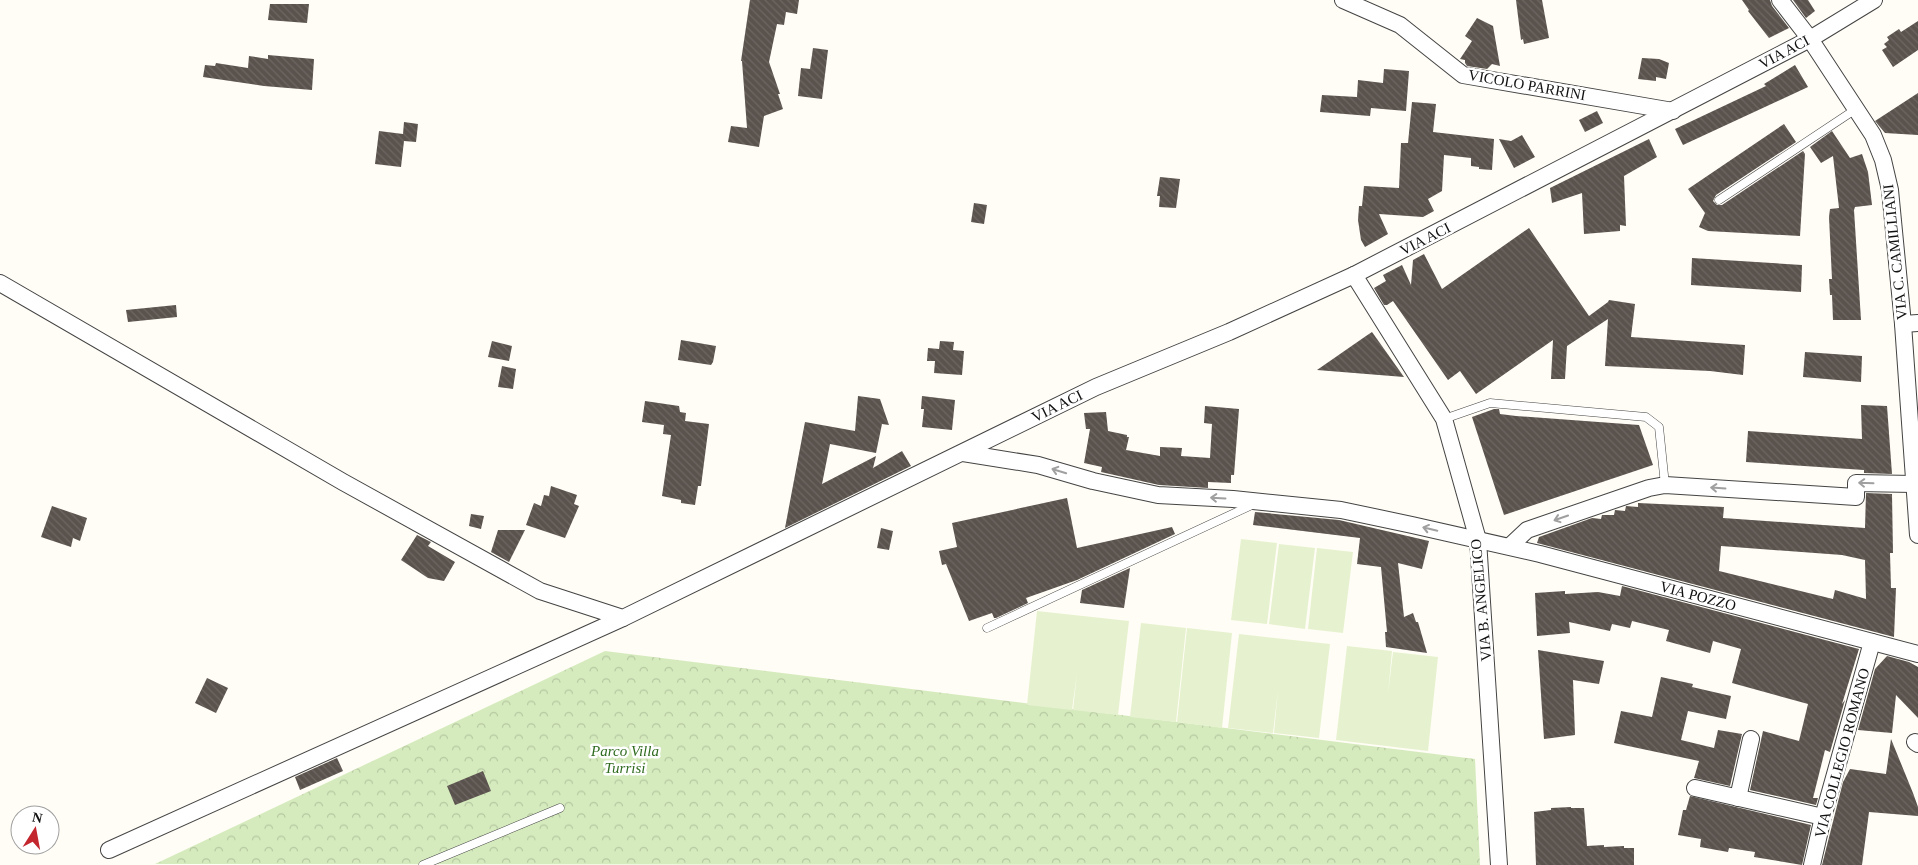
<svg xmlns="http://www.w3.org/2000/svg" width="1918" height="865" font-family="Georgia,serif">
<defs>
<pattern id="park-crowns" width="20" height="18" patternUnits="userSpaceOnUse" patternTransform="scale(1.25)"><rect width="20" height="18" fill="#d5ebbd"/><path d="M2 6a3 3 0 1 1 6 0M12 15a3 3 0 1 1 6 0" fill="none" stroke="#b6c8a1"/></pattern>
<pattern id="building-back-hatch" width="6" height="6" patternUnits="userSpaceOnUse" patternTransform="scale(1.25)"><rect width="6" height="6" fill="#5a524d"/><path d="M-1 5l2 2M0 0l6 6M5-1l2 2" fill="none" stroke="#6d6662"/></pattern>
</defs>
<rect width="100%" height="100%" fill="#fffdf5"/>
<polygon fill="url(#park-crowns)" points="605,651 1475,759 1480,865 155,864"/>
<g fill="#e6f2cf">
<polygon points="1241,539 1277,543 1267,624 1231,620"/>
<polygon points="1279,544 1315,548 1305,629 1269,624"/>
<polygon points="1317,548 1353,552 1343,633 1308,629"/>
<polygon points="1037,611 1129,621 1118,715 1073,710 1077,673 1072,710 1027,705"/>
<polygon points="1141,623 1186,628 1176,722 1130,717"/>
<polygon points="1187,628 1232,633 1222,728 1177,722"/>
<polygon points="1239,634 1330,644 1319,738 1274,733 1278,690 1273,733 1228,728"/>
<polygon points="1347,646 1392,651 1388,694 1393,652 1438,657 1428,751 1336,740"/>
</g>
<g fill="url(#building-back-hatch)" fill-rule="evenodd">
<polygon points="750,0 799,0 797,14 786,12 784,25 777,24 769,62 780,94 778,94 783,109 764,116 759,147 728,142 731,126 747,128 742,61 741,61"/>
<polygon points="1516,0 1542,0 1549,38 1524,44 1523,39 1521,40"/>
<polygon points="1742,0 1770,0 1772,6 1789,28 1769,38 1748,11 1749,10"/>
<polygon points="1793,0 1808,0 1815,11 1806,18"/>
<polygon points="270,4 309,4 307,23 268,20"/>
<polygon points="1477,18 1493,26 1500,66 1492,64 1487,69 1467,66 1465,63 1465,60 1460,59 1472,41 1465,36"/>
<polygon points="1918,21 1918,50 1893,67 1882,50 1887,47 1884,44 1889,40 1887,37 1899,29 1901,32"/>
<polygon points="813,48 828,50 822,99 798,96 801,68 810,69"/>
<polygon points="268,55 314,59 312,90 264,86 203,77 205,65 215,66 216,63 248,68 249,56 268,59"/>
<polygon points="1642,58 1659,59 1669,63 1666,79 1656,77 1656,81 1638,79"/>
<polygon points="1795,65 1808,87 1683,145 1675,129 1766,86 1764,84"/>
<polygon points="1384,69 1409,71 1406,111 1371,108 1370,116 1320,112 1322,95 1357,97 1358,80 1383,83"/>
<polygon points="1918,93 1918,135 1885,133 1875,121"/>
<polygon points="1412,102 1436,104 1433,132 1494,139 1492,170 1479,169 1479,167 1471,166 1471,158 1444,155 1442,191 1428,199 1434,211 1423,217 1379,214 1388,234 1365,247 1361,240 1358,220 1359,206 1362,206 1364,186 1399,188 1401,143 1408,143"/>
<polygon points="1597,111 1603,123 1585,132 1579,120"/>
<polygon points="404,122 418,124 416,142 404,141 401,167 375,164 379,131 403,134"/>
<polygon points="1784,124 1796,142 1716,195 1713,201 1717,205 1722,205 1803,151 1805,154 1800,236 1708,231 1699,227 1705,213 1688,189"/>
<polygon points="1832,131 1850,158 1862,154 1868,172 1872,205 1855,207 1854,210 1861,320 1833,320 1832,295 1830,295 1829,279 1832,279 1829,217 1830,209 1839,208 1833,156 1821,163 1810,147"/>
<polygon points="1522,135 1535,157 1514,168 1499,139 1511,141"/>
<polygon points="1649,139 1657,157 1624,176 1626,226 1620,225 1620,231 1584,234 1582,193 1552,203 1550,188"/>
<polygon points="1160,177 1180,179 1176,208 1159,207 1160,196 1157,196"/>
<polygon points="974,203 987,205 984,224 971,222"/>
<polygon points="1529,228 1589,316 1608,302 1609,300 1635,304 1631,337 1745,345 1743,375 1710,371 1605,366 1608,319 1567,346 1565,379 1551,379 1553,340 1476,394 1460,371 1448,380 1393,301 1387,305 1384,305 1374,288 1386,281 1383,275 1402,265 1411,285 1413,260 1424,254 1442,289"/>
<polygon points="1692,258 1802,265 1801,292 1691,285"/>
<polygon points="176,305 177,317 128,322 126,310"/>
<polygon points="1372,332 1404,377 1317,370 1366,336"/>
<polygon points="681,340 716,346 713,362 711,365 678,360"/>
<polygon points="492,341 512,346 509,361 488,357"/>
<polygon points="940,341 954,342 953,350 964,351 962,375 934,373 935,361 927,361 928,348 939,349"/>
<polygon points="1805,352 1862,356 1861,382 1803,377"/>
<polygon points="502,366 516,369 513,389 498,387"/>
<polygon points="858,396 880,399 889,425 882,424 876,453 830,444 822,484 876,456 873,468 902,451 911,466 785,528 805,422 855,431"/>
<polygon points="922,396 955,400 952,430 922,427 924,409 921,409"/>
<polygon points="645,401 679,406 680,412 686,413 685,421 709,424 701,486 698,486 695,505 681,503 681,500 662,496 671,435 663,434 664,425 642,422"/>
<polygon points="1861,405 1887,406 1892,474 1864,473 1864,470 1746,462 1748,431 1862,439"/>
<polygon points="1205,406 1239,409 1234,475 1231,475 1231,483 1208,482 1208,488 1159,485 1101,472 1102,467 1084,463 1090,429 1086,429 1084,413 1106,412 1108,431 1127,435 1127,437 1129,437 1126,450 1160,456 1160,447 1182,448 1181,456 1210,458 1212,424 1204,423"/>
<polygon points="1494,409 1499,409 1500,414 1516,416 1639,425 1653,465 1504,515 1472,417"/>
<polygon points="551,486 577,495 574,504 579,506 565,538 526,525 534,503 541,506 544,495 549,496"/>
<path d="M1866 493 1892 494 1893 553H1890L1891 588H1896L1894 637 1537 543 1539 537 1592 518 1601 519 1602 515H1614L1615 510 1625 511 1626 506 1638 507V503L1724 507 1723 518 1865 528ZM1721 546 1842 555 1865 560 1866 599 1835 590 1833 599 1719 571Z"/>
<polygon points="1067,498 1077,548 1172,527 1175,534 1077,580 1026,598 1028,603 996,618 994,618 992,613 969,621 946,564 942,565 939,551 957,547 952,523"/>
<polygon points="52,506 87,518 80,541 73,538 71,547 41,537"/>
<polygon points="1255,512 1339,520 1429,541 1422,569 1398,563 1404,617 1413,613 1416,622 1418,622 1427,653 1386,647 1385,632 1387,632 1381,567 1357,564 1360,538 1253,525"/>
<polygon points="471,514 484,516 481,529 469,526"/>
<polygon points="881,528 893,531 889,550 877,548"/>
<polygon points="498,530 525,530 509,562 491,552"/>
<polygon points="417,535 431,542 428,546 455,562 444,581 428,578 401,560"/>
<polygon points="1130,568 1124,608 1080,603 1082,590"/>
<polygon points="1622,586 1859,649 1842,704 1845,700 1830,752 1825,750 1813,798 1818,798 1816,805 1750,790 1763,731 1799,741 1808,704 1732,683 1741,649 1713,641 1710,653 1666,641 1669,630 1632,621 1630,628 1612,624 1610,631 1569,622 1570,633 1537,636 1535,593 1565,591 1565,594 1598,592 1620,596"/>
<polygon points="1538,650 1604,661 1599,684 1573,680 1575,735 1544,739"/>
<polygon points="1887,656 1909,662 1918,667 1918,718 1896,695 1892,733 1858,730 1875,669"/>
<polygon points="1661,677 1693,684 1692,687 1731,696 1726,719 1688,711 1681,740 1714,748 1718,730 1742,734 1730,786 1694,778 1699,761 1614,743 1621,711 1652,717"/>
<polygon points="207,678 228,688 216,713 195,703"/>
<polygon points="1891,739 1913,793 1918,807 1918,816 1869,812 1862,865 1822,865 1843,782 1850,769 1886,774"/>
<polygon points="337,758 343,771 300,790 295,777"/>
<polygon points="483,771 491,791 455,805 447,786"/>
<polygon points="1690,796 1811,825 1802,865 1754,857 1755,852 1729,848 1728,852 1700,847 1701,839 1678,835 1683,810 1686,810"/>
<polygon points="1571,807 1571,808 1584,808 1587,846 1604,845 1604,847 1624,846 1624,848 1634,848 1634,865 1536,865 1534,812 1551,810 1551,808"/>
</g>
<g fill="none" stroke-linecap="round" stroke-linejoin="round">
<defs>
<g id="lane">
<polyline points="1719,200 1856,109"/>
<polyline points="1444,419 1490,403 1646,417 1659,427 1665,485"/>
<polyline points="987,628 1254,504"/>
<polyline points="423,865 560,808"/>
</g>
<g id="street">
<polyline points="1343,0 1400,25 1463,75 1673,111"/>
<polyline points="1780,0 1810,39 1873,135 1883,160 1890,190 1903,324 1918,535"/>
<polyline points="1354,275 1444,419 1478,540 1499,865"/>
<polyline points="0,283 343,482 540,591 623,618 1096,387 1229,332 1354,275 1810,39 1874,0"/>
<polyline points="1903,324 1918,323"/>
<polyline points="963,453 1038,465 1093,481 1158,495 1233,499 1341,510 1412,525 1540,554 1918,654"/>
<polyline points="1510,546 1527,530 1649,488 1665,485 1856,497 1856,483 1914,484"/>
<polyline points="1915,742 1918,744"/>
<polyline points="1695,788 1823,817"/>
<polyline points="1738,798 1751,739"/>
<polyline points="109,850 623,618"/>
<polyline points="1812,865 1823,817 1872,642"/>
</g>
</defs>
<use href="#lane" stroke="#444" stroke-width="9"/>
<use href="#street" stroke="#444" stroke-width="18"/>
<use href="#lane" stroke="#fff" stroke-width="8"/>
<use href="#street" stroke="#fff" stroke-width="16"/>
</g>
<defs><path id="oneway-shaft" d="M-6 0H5M1.5-3L5.5 0L1.5 3" fill="none" stroke-width="1.6" stroke-linecap="round" stroke-linejoin="round" transform="scale(1.25)"/></defs>
<g stroke="#a0a0a0">
<use href="#oneway-shaft" transform="translate(1059 471) rotate(-163)"/>
<use href="#oneway-shaft" transform="translate(1866 483) rotate(-178)"/>
<use href="#oneway-shaft" transform="translate(1718 488) rotate(-176)"/>
<use href="#oneway-shaft" transform="translate(1218 498) rotate(-177)"/>
<use href="#oneway-shaft" transform="translate(1561 518) rotate(161)"/>
<use href="#oneway-shaft" transform="translate(1430 529) rotate(-167)"/>
</g>
<g text-anchor="middle" dominant-baseline="central" stroke-width="5" stroke-linejoin="round" paint-order="stroke">
<g font-size="15" fill="#111" stroke="#fff">
<text transform="translate(1784 52) rotate(-28)">VIA ACI</text>
<text transform="translate(1527 85) rotate(10)">VICOLO PARRINI</text>
<text transform="translate(1425 239) rotate(-27)">VIA ACI</text>
<text transform="translate(1895 252) rotate(-96)">VIA C. CAMILLIANI</text>
<text transform="translate(1057 406) rotate(-26)">VIA ACI</text>
<text transform="translate(1698 596) rotate(15)">VIA POZZO</text>
<text transform="translate(1481 600) rotate(-95)">VIA B. ANGELICO</text>
<text transform="translate(1842 753) rotate(-75)">VIA COLLEGIO ROMANO</text>
</g>
<g font-size="15" font-style="italic" fill="#2f6b1f" stroke="#fff">
<text x="625" y="751">Parco Villa<tspan x="625" dy="17">Turrisi</tspan></text>
</g>
</g>
<g transform="translate(35 830) rotate(11)"><circle r="24" fill="#ffffff" stroke="#a0a0a0"/>
<path d="M0-4L9 19L0 12L-9 19Z" fill="#c4262e"/>
<text y="-8" font-size="14" font-weight="bold" text-anchor="middle" fill="#111111">N</text>
</g>
</svg>
